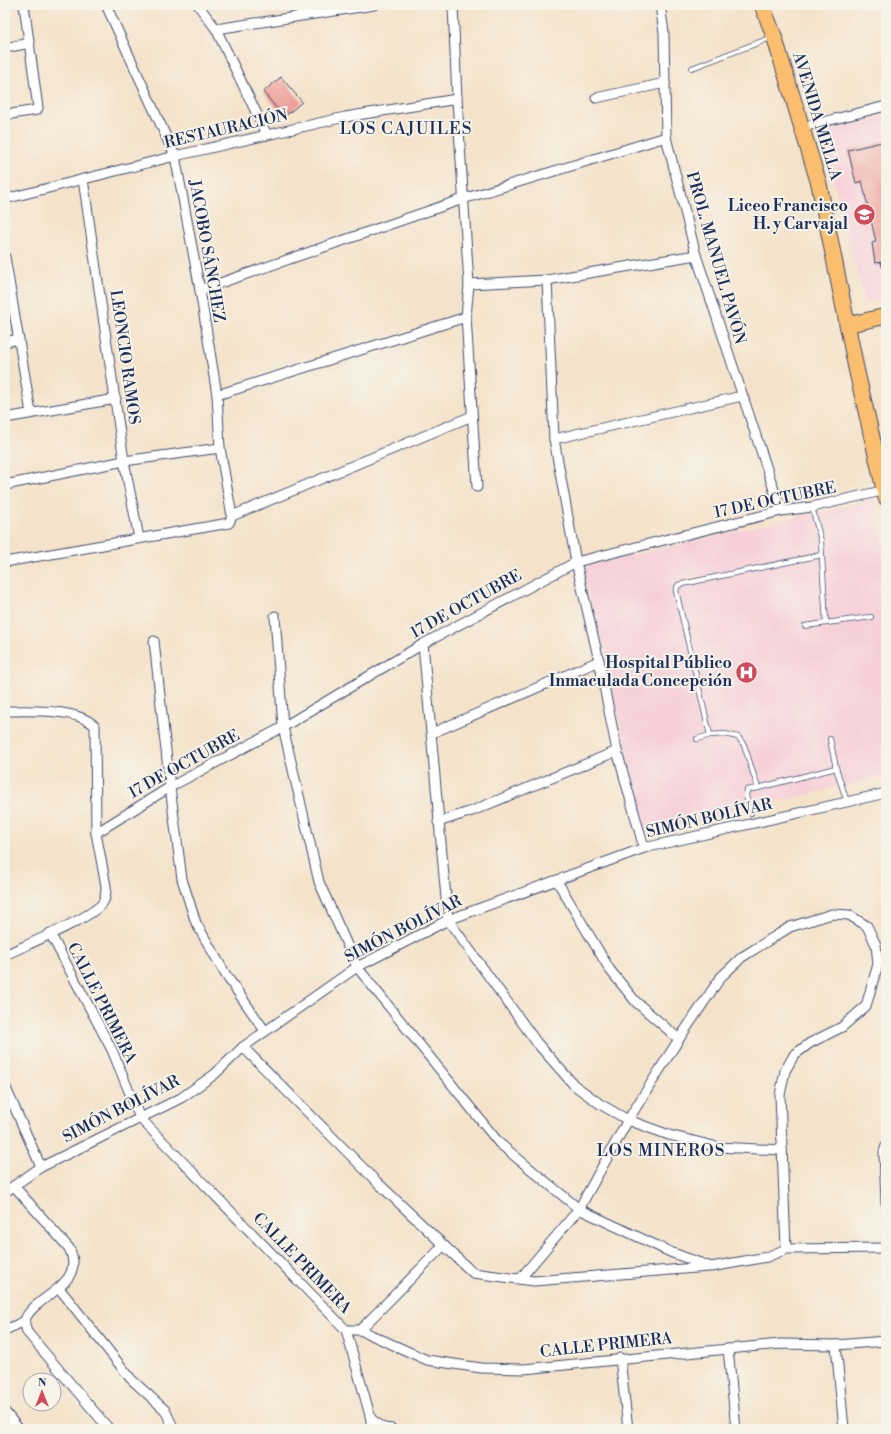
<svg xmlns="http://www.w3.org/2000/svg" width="891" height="1434" font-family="'Libre Bodoni',serif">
<rect width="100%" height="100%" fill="#f7f3e8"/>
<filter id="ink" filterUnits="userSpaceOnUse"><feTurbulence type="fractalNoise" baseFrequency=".025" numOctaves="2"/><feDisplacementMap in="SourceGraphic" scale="8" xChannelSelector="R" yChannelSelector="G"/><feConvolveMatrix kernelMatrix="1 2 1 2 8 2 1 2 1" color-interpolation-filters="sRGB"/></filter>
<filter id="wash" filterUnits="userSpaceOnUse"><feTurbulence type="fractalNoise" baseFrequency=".012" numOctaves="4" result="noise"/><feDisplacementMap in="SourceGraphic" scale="16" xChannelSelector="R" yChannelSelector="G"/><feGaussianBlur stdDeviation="0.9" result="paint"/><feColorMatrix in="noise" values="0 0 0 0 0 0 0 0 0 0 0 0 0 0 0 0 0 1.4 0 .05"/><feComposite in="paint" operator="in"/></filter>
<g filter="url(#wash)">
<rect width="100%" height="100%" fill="#f4e3ca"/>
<g fill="#f6cfd9">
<polygon points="886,115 886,298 865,303 821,131"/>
<polygon points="874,499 886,558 886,776 646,832 582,567"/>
</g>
<g id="blocks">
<g fill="#ed9b97">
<polygon points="281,77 302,102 284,117 263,92"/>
<polygon points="886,141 886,176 883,176 886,194 886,266 882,267 881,262 875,263 872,243 876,242 862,181 856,183 848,150"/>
</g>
</g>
</g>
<g filter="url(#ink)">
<use href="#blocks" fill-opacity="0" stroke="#3c4a6e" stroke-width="1"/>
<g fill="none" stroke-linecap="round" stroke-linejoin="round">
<defs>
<g id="lane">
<polyline points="692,68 773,37"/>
<polyline points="821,555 678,585 676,591 710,735 725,734 738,737 744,745 758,788 836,768 847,802"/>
<polyline points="826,623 871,617"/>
<polyline points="805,626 826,623 821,541 812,507"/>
<polyline points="697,739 710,735"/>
<polyline points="830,739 836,768"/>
<polyline points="751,813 746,796 747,790 758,788"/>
</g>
<g id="street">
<polyline points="106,5 175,156 200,290 217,395 220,448 232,516"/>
<polyline points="198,5 216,29 267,135"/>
<polyline points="304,5 305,15"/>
<polyline points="453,5 457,99 469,284 466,317 477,487"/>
<polyline points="660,5 664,33 666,137 696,255 781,511"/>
<polyline points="216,29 374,5"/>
<polyline points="5,48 30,43"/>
<polyline points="596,98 665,83"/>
<polyline points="5,115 37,110 38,108 24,5"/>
<polyline points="803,127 886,106"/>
<polyline points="83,179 124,461 139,538"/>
<polyline points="5,199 175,156 345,117 457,99"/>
<polyline points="5,257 31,413"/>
<polyline points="547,280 554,439 576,562 599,661 617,751 644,848"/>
<polyline points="469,284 547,280 696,255"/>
<polyline points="200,290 463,199 666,137"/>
<polyline points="5,342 19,339"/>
<polyline points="217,395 466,317"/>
<polyline points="5,418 116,399"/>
<polyline points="554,439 742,396"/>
<polyline points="5,485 124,461 220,448"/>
<polyline points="5,562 229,523 232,516 472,416"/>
<polyline points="275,616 283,727 319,882 357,967 499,1143 579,1209 670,1252 711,1267 767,1257 786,1249 886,1248"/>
<polyline points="154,641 170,787 182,879 196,923 226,975 265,1031"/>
<polyline points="423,644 448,920 537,1043 574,1085 600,1104 628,1120 669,1135 718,1147 782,1150"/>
<path d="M5 711C30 711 77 708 95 726L96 833 106 886C106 892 106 899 102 904 89 919 26 945 5 955"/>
<polyline points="432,733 599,661"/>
<polyline points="438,822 472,811 617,751"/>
<polyline points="96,833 170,787 283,727 423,644 576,562 781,511 812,507 886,490"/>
<polyline points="557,881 610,970 636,1002 679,1039"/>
<polyline points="50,933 112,1050 140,1118 346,1330 360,1330 427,1360 481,1368 524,1369 780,1344 836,1345 886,1341"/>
<polyline points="243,1047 377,1182 473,1273 534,1281 708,1267"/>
<polyline points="5,1086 41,1167"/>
<polyline points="886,1146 884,1152 886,1203"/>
<path d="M14 1186 69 1248C88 1286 33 1296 25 1320 24 1324 26 1328 27 1332L109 1429"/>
<polyline points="5,1192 41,1167 181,1098 215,1074 243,1047 357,967 448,920 644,848 886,793"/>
<polyline points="520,1279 579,1209 628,1120 679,1039 721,977 742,957 790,927 832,914 849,915 867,926 876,945 878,964 866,1006 842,1027 810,1043 794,1055 785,1071 780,1095 786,1249"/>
<polyline points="59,1288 131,1379 165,1410 174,1429"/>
<polyline points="5,1330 25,1321"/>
<polyline points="346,1330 371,1419 384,1428 392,1429"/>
<polyline points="360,1330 444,1245"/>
<polyline points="836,1345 844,1429"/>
<polyline points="728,1349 736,1429"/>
<polyline points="620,1358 628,1429"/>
<polyline points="5,1412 19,1429"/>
<polyline points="371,1429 371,1419"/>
</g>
<g id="primary">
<polyline points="762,5 774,36 819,184 856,368 886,498"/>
<polyline points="847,325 886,316"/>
</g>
</defs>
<use href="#lane" stroke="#3c4a6e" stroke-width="6"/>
<use href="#street" stroke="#3c4a6e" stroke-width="11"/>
<use href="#primary" stroke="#3c4a6e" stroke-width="17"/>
<use href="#lane" stroke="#fff" stroke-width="4.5"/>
<use href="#street" stroke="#fff" stroke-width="9"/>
<use href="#primary" stroke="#fbbe6e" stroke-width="15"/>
</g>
</g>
<defs>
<symbol id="university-disc" viewBox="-11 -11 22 22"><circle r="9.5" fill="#d1495b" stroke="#f7f3e8"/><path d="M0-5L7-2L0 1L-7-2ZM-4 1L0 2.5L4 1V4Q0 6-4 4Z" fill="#fff"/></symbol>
<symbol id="hospital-disc" viewBox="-11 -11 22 22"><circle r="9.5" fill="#d1495b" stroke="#f7f3e8"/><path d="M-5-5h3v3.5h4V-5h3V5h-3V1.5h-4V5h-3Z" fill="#fff"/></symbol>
</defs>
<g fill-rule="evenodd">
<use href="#university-disc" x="852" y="202" width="25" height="25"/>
<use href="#hospital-disc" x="734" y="660" width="25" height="25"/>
</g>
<g text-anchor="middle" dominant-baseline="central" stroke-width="4" stroke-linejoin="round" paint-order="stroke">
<g font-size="16" fill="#1b2f5e" stroke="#f7f3e8">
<text transform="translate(817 116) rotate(73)">AVENIDA MELLA</text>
<text transform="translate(226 129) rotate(-13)">RESTAURACIÓN</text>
<text transform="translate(207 251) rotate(80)">JACOBO SÁNCHEZ</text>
<text transform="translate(716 258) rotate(74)">PROL. MANUEL PAVÓN</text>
<text transform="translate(125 357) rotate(82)">LEONCIO RAMOS</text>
<text transform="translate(775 500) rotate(-12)">17 DE OCTUBRE</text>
<text transform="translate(466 604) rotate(-29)">17 DE OCTUBRE</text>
<text transform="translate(184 764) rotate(-29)">17 DE OCTUBRE</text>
<text transform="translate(709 818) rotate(-13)">SIMÓN BOLÍVAR</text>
<text transform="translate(403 929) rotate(-27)">SIMÓN BOLÍVAR</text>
<text transform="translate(102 1003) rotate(63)">CALLE PRIMERA</text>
<text transform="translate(121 1109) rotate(-27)">SIMÓN BOLÍVAR</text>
<text transform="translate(302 1263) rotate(46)">CALLE PRIMERA</text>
<text transform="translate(606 1345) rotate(-6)">CALLE PRIMERA</text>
</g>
<g font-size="16" font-weight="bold" fill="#1b2f5e" stroke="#f7f3e8" text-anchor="end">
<text x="848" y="206">Liceo Francisco<tspan x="848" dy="18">H. y Carvajal</tspan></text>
<text x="732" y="663">Hospital Público<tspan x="732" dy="18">Inmaculada Concepción</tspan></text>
</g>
<g font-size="17" letter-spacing="1" fill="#1b2f5e" stroke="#f7f3e8">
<text x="406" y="129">LOS CAJUILES</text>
<text x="661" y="1151">LOS MINEROS</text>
</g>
</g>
<rect width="891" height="1434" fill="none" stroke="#f7f3e8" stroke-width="20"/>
<g transform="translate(42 1392)"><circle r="19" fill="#f7f3e8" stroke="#9fa5b1"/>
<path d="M0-3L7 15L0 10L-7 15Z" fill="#d1495b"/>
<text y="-6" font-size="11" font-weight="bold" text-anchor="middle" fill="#1b2f5e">N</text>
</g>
</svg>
